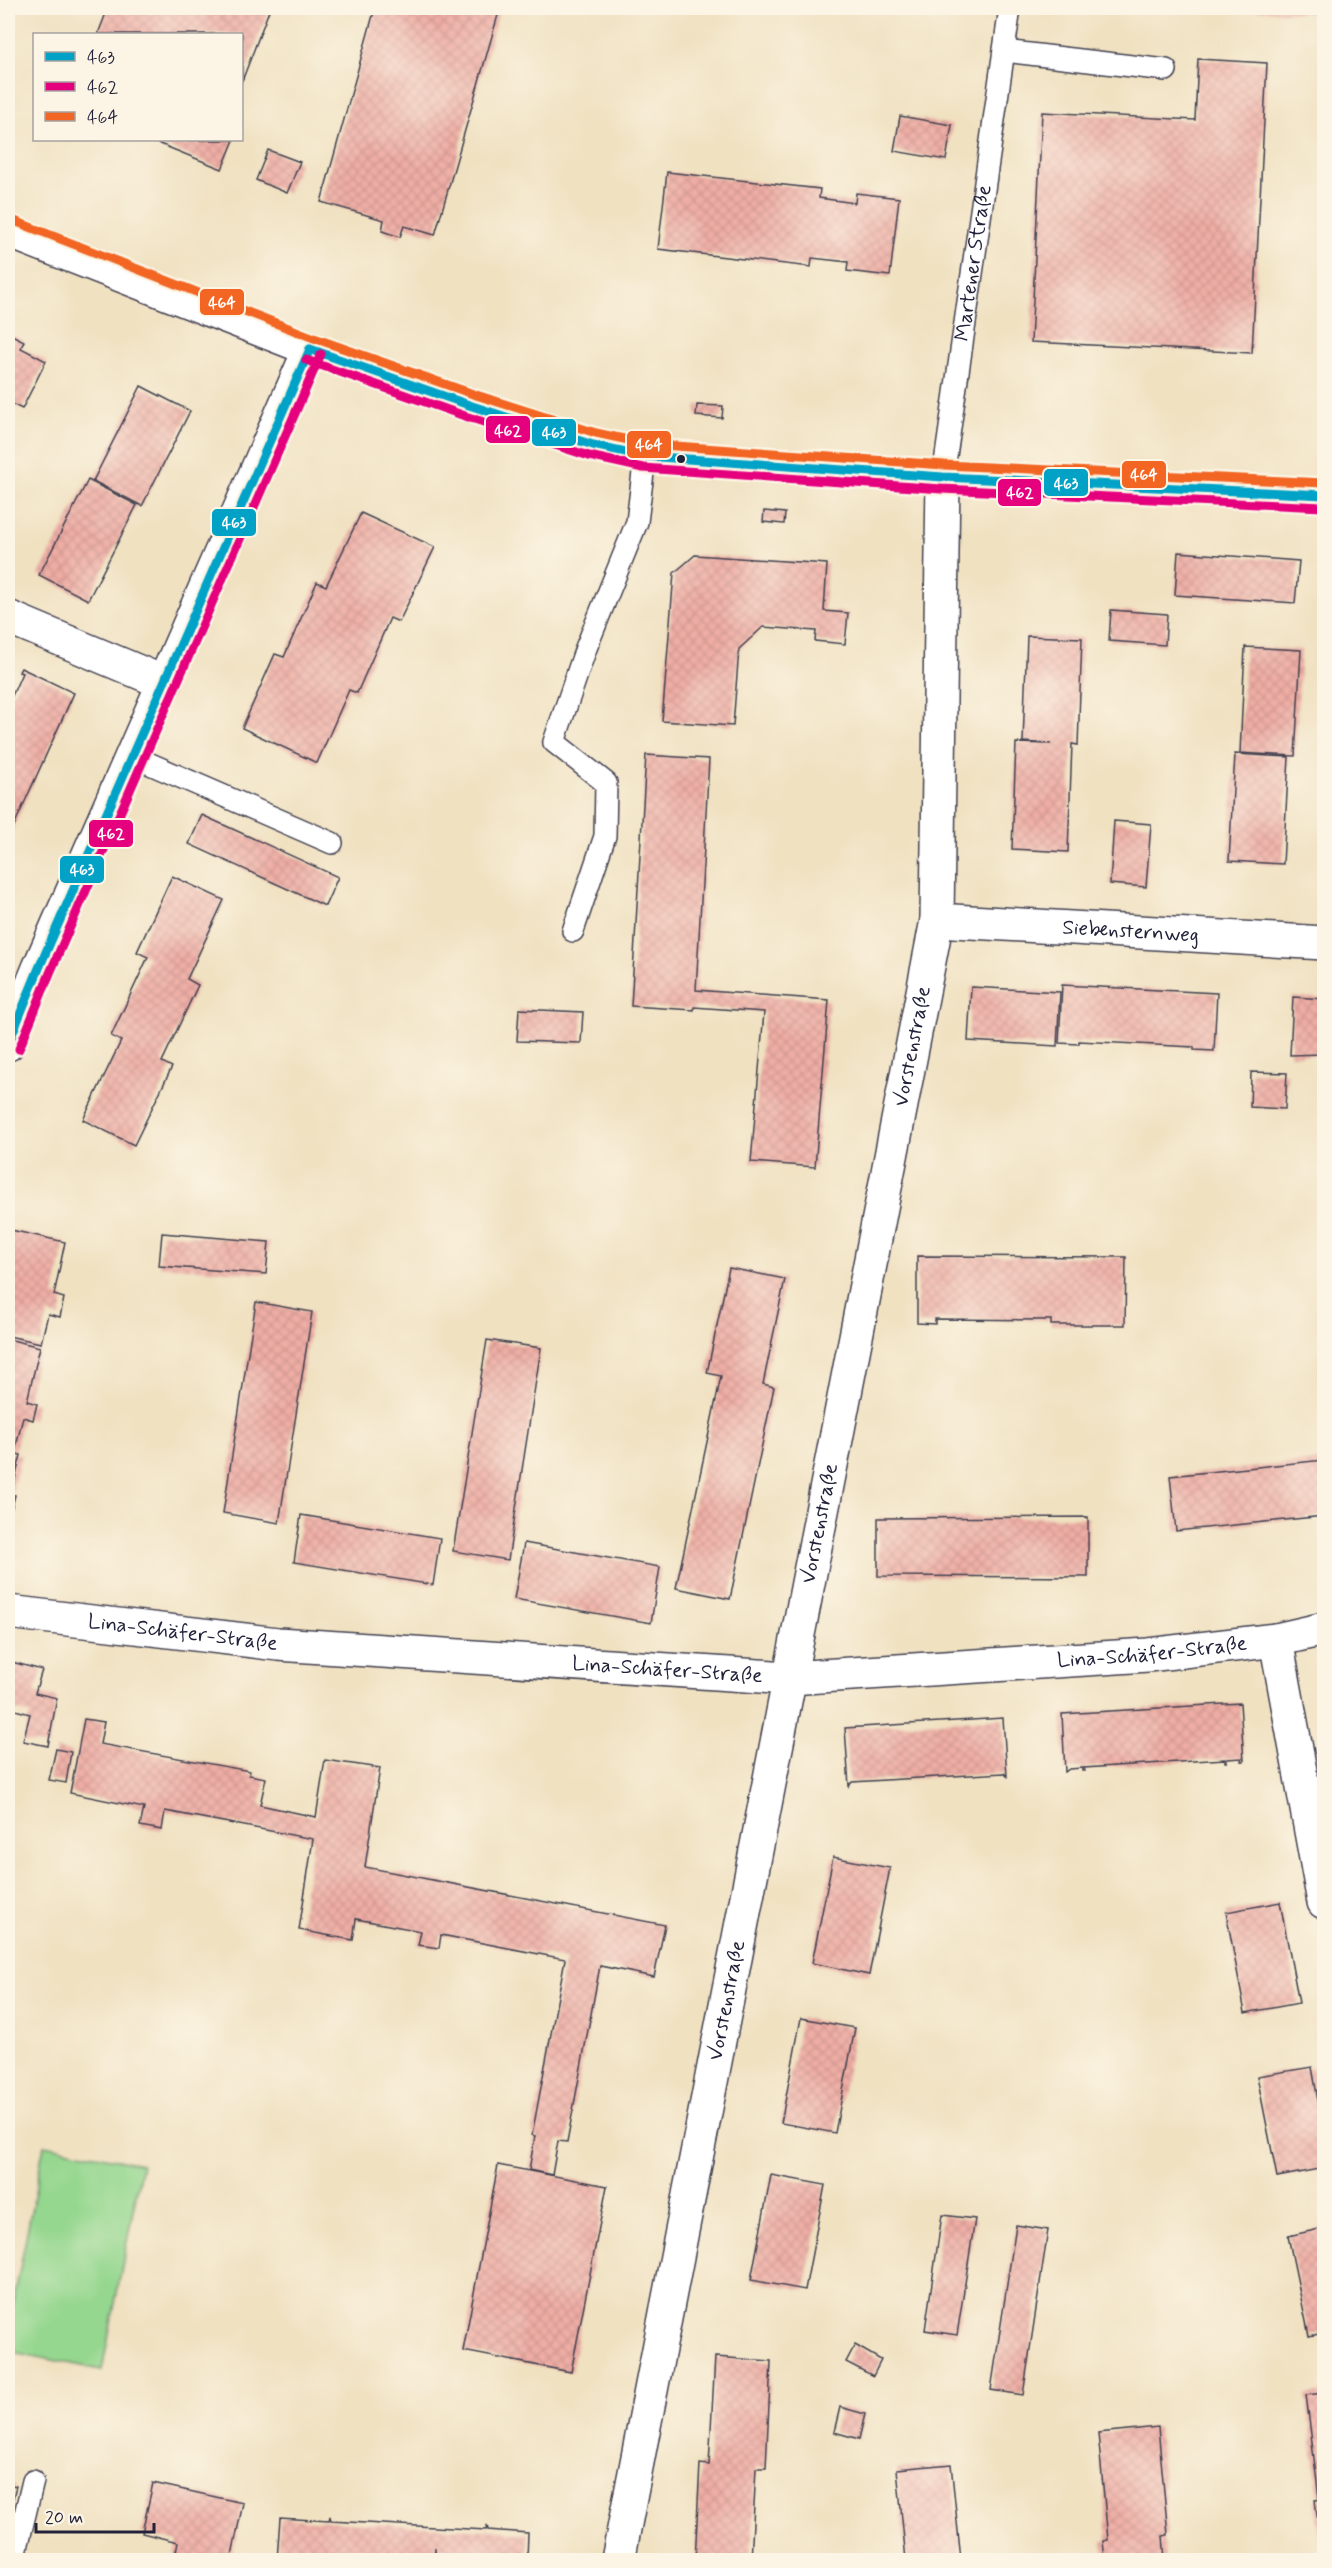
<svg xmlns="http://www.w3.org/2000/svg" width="1332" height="2568" font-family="Mynerve,sans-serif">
<defs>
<pattern id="building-cross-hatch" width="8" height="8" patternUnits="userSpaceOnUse" patternTransform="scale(1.5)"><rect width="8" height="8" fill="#efaea5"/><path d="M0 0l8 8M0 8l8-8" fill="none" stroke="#cd958f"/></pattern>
</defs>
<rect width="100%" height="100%" fill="#fcf5e5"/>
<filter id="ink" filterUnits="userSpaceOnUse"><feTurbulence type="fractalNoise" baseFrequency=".0167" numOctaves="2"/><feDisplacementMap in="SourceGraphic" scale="12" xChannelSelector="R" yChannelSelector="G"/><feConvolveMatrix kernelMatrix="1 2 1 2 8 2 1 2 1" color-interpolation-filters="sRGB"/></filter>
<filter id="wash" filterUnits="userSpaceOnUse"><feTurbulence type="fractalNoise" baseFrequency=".008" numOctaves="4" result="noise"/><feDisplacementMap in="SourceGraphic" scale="24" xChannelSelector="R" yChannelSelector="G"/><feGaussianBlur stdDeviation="1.35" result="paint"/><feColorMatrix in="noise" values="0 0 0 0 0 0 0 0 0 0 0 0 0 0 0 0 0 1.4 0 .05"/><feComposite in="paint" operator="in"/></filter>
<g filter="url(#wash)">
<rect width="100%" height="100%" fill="#f0e1c1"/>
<polygon fill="#95d78f" stroke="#5c7c65" stroke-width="1.5" points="44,2145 142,2164 102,2370 8,2351 8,2330"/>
<g id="blocks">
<g fill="url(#building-cross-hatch)">
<polygon points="108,8 270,8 242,81 242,34 98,34"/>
<polygon points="375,8 500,8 435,235 404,226 400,237 382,231 384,220 321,202"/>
<polygon points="1233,8 1324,8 1324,14 1233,9"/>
<polygon points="1198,59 1267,63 1252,353 1031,342 1042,112 1195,120"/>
<polygon points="900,116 952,125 946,160 894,151"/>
<polygon points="150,140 234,140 222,169"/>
<polygon points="268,150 300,162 287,193 256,180"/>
<polygon points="667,172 820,189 819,198 855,203 856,193 899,198 890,276 847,271 848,262 812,258 811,267 658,249"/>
<polygon points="8,333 24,341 21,348 46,361 22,409 8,402"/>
<polygon points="141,386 190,411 142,506 93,481"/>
<polygon points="697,405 723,406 722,418 696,416"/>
<polygon points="88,480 137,505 88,600 39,575"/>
<polygon points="764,511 785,513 784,524 763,522"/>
<polygon points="361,513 435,547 399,622 390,618 357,693 349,690 317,763 242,728 275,654 284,657 317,582 326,586"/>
<polygon points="1178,552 1299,561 1295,603 1175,595"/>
<polygon points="695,555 827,564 824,611 848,613 845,644 815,641 816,631 763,627 739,649 733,726 662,721 674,573"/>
<polygon points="1111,610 1167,614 1165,645 1109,641"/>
<polygon points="1027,636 1082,638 1078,745 1072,744 1068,852 1012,849 1016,743 1051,744 1023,742"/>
<polygon points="1245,647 1301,650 1295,756 1240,753"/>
<polygon points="21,668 74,693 8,839 8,705 22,673 19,672"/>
<polygon points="1235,754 1289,757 1283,864 1229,861"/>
<polygon points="646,755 709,759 696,990 829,1000 815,1167 751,1162 764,1012 694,1007 694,1010 631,1006"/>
<polygon points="202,815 338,877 325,906 189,844"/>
<polygon points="1114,821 1151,824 1146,887 1110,884"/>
<polygon points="172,876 224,900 187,979 198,985 162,1062 172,1067 134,1145 83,1120 121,1041 111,1036 148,957 137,952"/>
<polygon points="1062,985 1217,993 1214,1051 1194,1050 1194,1047 1079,1041 1079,1044 1059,1043"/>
<polygon points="971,987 1060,992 1057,1046 968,1041"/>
<polygon points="1293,997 1324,999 1324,1054 1290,1055"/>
<polygon points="519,1009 583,1012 581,1043 517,1041"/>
<polygon points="1251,1072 1287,1073 1285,1109 1250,1107"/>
<polygon points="11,1230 65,1242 54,1295 64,1298 60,1317 48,1314 41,1343 8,1336 8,1244"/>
<polygon points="162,1233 269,1242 266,1274 159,1266"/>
<polygon points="917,1256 1126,1257 1125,1325 1051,1325 1051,1320 935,1319 935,1324 917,1323"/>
<polygon points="729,1268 785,1279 763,1384 774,1387 730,1599 676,1588 721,1376 707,1373"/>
<polygon points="256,1302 312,1312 279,1523 223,1513"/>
<polygon points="8,1339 40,1347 27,1401 37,1404 33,1420 23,1417 15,1451 8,1449"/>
<polygon points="487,1340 541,1348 508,1560 453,1551"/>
<polygon points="8,1452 21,1455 11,1494 15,1495 11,1511 8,1510"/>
<polygon points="1324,1460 1324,1516 1176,1531 1170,1476"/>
<polygon points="301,1515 440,1538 433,1585 294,1562"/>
<polygon points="1088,1517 1088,1577 878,1576 878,1518"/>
<polygon points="524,1543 660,1567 651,1623 514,1599"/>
<polygon points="8,1661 42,1670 35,1693 57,1698 48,1746 23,1741 30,1714 8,1708"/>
<polygon points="1240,1703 1244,1761 1241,1761 1242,1758 1227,1759 1227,1762 1225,1762 1225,1759 1084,1768 1085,1771 1082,1771 1082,1768 1069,1769 1065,1772 1062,1714"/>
<polygon points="1003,1718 1007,1776 1004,1773 852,1782 849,1786 845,1728"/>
<polygon points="84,1719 104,1722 100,1744 250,1771 249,1775 266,1778 260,1805 316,1817 325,1760 380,1768 365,1867 665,1925 654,1977 600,1966 567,2142 558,2141 552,2175 529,2170 535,2136 532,2135 565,1959 441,1935 439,1948 418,1945 421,1931 356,1919 353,1940 299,1930 313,1839 165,1811 162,1830 140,1826 144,1808 70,1793"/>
<polygon points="56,1749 71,1752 66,1783 49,1780"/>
<polygon points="833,1857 890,1868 869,1975 812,1963"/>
<polygon points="1280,1902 1299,2003 1245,2013 1226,1912"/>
<polygon points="801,2018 855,2028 835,2133 781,2123"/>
<polygon points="1312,2067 1324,2134 1324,2168 1277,2177 1257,2076"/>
<polygon points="498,2165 607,2186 571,2372 463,2351"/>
<polygon points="771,2175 825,2185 805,2290 751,2280"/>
<polygon points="942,2215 975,2219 957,2335 925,2330"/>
<polygon points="1016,2225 1048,2230 1023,2395 991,2390"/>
<polygon points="1324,2228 1324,2333 1309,2336 1288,2236"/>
<polygon points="855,2345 881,2360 873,2376 846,2362"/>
<polygon points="715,2357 771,2361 766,2468 756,2468 751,2560 695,2560 700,2464 709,2465"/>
<polygon points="1324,2393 1324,2498 1319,2498 1306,2395"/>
<polygon points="840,2407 865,2414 859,2439 834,2432"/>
<polygon points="1158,2427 1168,2535 1163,2536 1165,2560 1105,2560 1103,2541 1108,2540 1098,2433"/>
<polygon points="951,2464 961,2560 906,2560 897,2469"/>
<polygon points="153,2483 243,2503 231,2560 174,2560 178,2542 142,2533"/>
<polygon points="8,2484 16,2486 8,2518"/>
<polygon points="1324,2499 1324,2560 1323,2560 1315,2500"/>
<polygon points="330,2516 331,2521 486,2530 487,2525 488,2530 528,2533 527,2560 435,2560 435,2547 434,2560 277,2560 280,2518 329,2521"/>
</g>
</g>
</g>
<g filter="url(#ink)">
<use href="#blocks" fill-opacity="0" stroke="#413f4f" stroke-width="1.5"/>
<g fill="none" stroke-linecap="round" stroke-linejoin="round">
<defs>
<g id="service">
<polyline points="1004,51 1166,70"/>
<path id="s1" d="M943 477 1010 8"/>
<polyline points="132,756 332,843"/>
<polyline points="573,931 605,836 606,783 554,742 586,648 637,522 645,456"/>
<polyline points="14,2560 33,2481"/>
</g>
<g id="minor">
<polyline points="8,617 165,683"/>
<path id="s2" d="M937 920 1324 943"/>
<path id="s3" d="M8 1612 278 1644 789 1678 1148 1655 1276 1640 1324 1629"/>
<polyline points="1276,1640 1324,1902"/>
<path id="s4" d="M618 2560 937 920 943 477"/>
</g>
<g id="tertiary">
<polyline points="8,231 310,349 469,405 593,445 645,456 943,477 1324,495"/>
<polyline points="8,1044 39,968 310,349"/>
</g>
</defs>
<use href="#service" stroke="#413f4f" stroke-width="24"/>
<use href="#minor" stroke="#413f4f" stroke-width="36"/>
<use href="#tertiary" stroke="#413f4f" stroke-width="36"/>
<use href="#service" stroke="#fff" stroke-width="21"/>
<use href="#minor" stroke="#fff" stroke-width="33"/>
<use href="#tertiary" stroke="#fff" stroke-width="33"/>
<defs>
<g id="bus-1">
<polyline points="310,349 469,405 593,445 645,456 943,477 1324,495"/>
<polyline points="8,1044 39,968 310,349"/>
</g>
<g id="bus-2">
<polyline points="306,360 465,416 589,456 643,468 942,489 1323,507"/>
<polyline points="19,1049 50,973 321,354"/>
</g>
<polyline id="bus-3" points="12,220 314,338 473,394 596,433 647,444 944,465 1324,483"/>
</defs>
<use href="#bus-1" stroke="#fcf5e5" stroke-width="14"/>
<use href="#bus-2" stroke="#fcf5e5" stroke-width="14"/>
<use href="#bus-3" stroke="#fcf5e5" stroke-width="14"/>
<use href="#bus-1" stroke="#02a2c7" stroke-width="9"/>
<use href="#bus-2" stroke="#e5007d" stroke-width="9"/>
<use href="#bus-3" stroke="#f26522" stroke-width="9"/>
</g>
</g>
<circle fill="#22223b" stroke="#fcf5e5" stroke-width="2" cx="681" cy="459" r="5"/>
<g text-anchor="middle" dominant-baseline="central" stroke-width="5" stroke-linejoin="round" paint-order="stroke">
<g font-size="21" fill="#22223b" stroke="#fcf5e5">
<text stroke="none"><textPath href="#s1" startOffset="216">Martener Straße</textPath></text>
<text stroke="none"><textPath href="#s2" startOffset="194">Siebensternweg</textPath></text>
<text stroke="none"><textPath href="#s4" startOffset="1542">Vorstenstraße</textPath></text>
<text stroke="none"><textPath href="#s4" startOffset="1056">Vorstenstraße</textPath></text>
<text stroke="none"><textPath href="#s3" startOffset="176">Lina-Schäfer-Straße</textPath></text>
<text stroke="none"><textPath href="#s3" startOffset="1148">Lina-Schäfer-Straße</textPath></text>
<text stroke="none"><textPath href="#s3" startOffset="662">Lina-Schäfer-Straße</textPath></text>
<text stroke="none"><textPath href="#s4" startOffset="570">Vorstenstraße</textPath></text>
</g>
</g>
<g stroke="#fcf5e5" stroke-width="2">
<rect x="199" y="288" width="46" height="28" rx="6" fill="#f26522"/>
<rect x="485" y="415" width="46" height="29" rx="6" fill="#e5007d"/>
<rect x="531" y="418" width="46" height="29" rx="6" fill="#02a2c7"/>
<rect x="626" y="430" width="46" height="29" rx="6" fill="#f26522"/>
<rect x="1121" y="460" width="46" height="29" rx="6" fill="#f26522"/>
<rect x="1043" y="468" width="46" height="29" rx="6" fill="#02a2c7"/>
<rect x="997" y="478" width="45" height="29" rx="6" fill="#e5007d"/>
<rect x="211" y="508" width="46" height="29" rx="6" fill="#02a2c7"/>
<rect x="88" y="819" width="46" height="29" rx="6" fill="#e5007d"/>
<rect x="59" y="855" width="46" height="29" rx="6" fill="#02a2c7"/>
</g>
<g font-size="16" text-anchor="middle" font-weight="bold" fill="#fff">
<text x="222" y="308">464</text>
<text x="508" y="436">462</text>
<text x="554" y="438">463</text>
<text x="649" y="450">464</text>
<text x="1144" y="480">464</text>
<text x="1066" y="489">463</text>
<text x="1020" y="498">462</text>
<text x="234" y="528">463</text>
<text x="111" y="839">462</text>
<text x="82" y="875">463</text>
</g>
<rect width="1332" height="2568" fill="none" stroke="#fcf5e5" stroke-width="30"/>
<rect x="33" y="33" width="210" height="108" fill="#fcf5e5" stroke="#a5a1a1" stroke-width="1.5"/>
<rect x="45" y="52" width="30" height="9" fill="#02a2c7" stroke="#a5a1a1" stroke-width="1.5"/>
<text x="87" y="63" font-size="18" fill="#22223b">463</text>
<rect x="45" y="82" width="30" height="9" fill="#e5007d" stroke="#a5a1a1" stroke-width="1.5"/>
<text x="87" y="93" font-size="18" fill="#22223b">462</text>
<rect x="45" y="112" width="30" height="9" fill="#f26522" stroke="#a5a1a1" stroke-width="1.5"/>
<text x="87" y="123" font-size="18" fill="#22223b">464</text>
<path d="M36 2523v9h118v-9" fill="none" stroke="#22223b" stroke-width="3"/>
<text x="45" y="2523" font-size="18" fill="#22223b" stroke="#fcf5e5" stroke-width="4.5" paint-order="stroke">20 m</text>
</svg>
